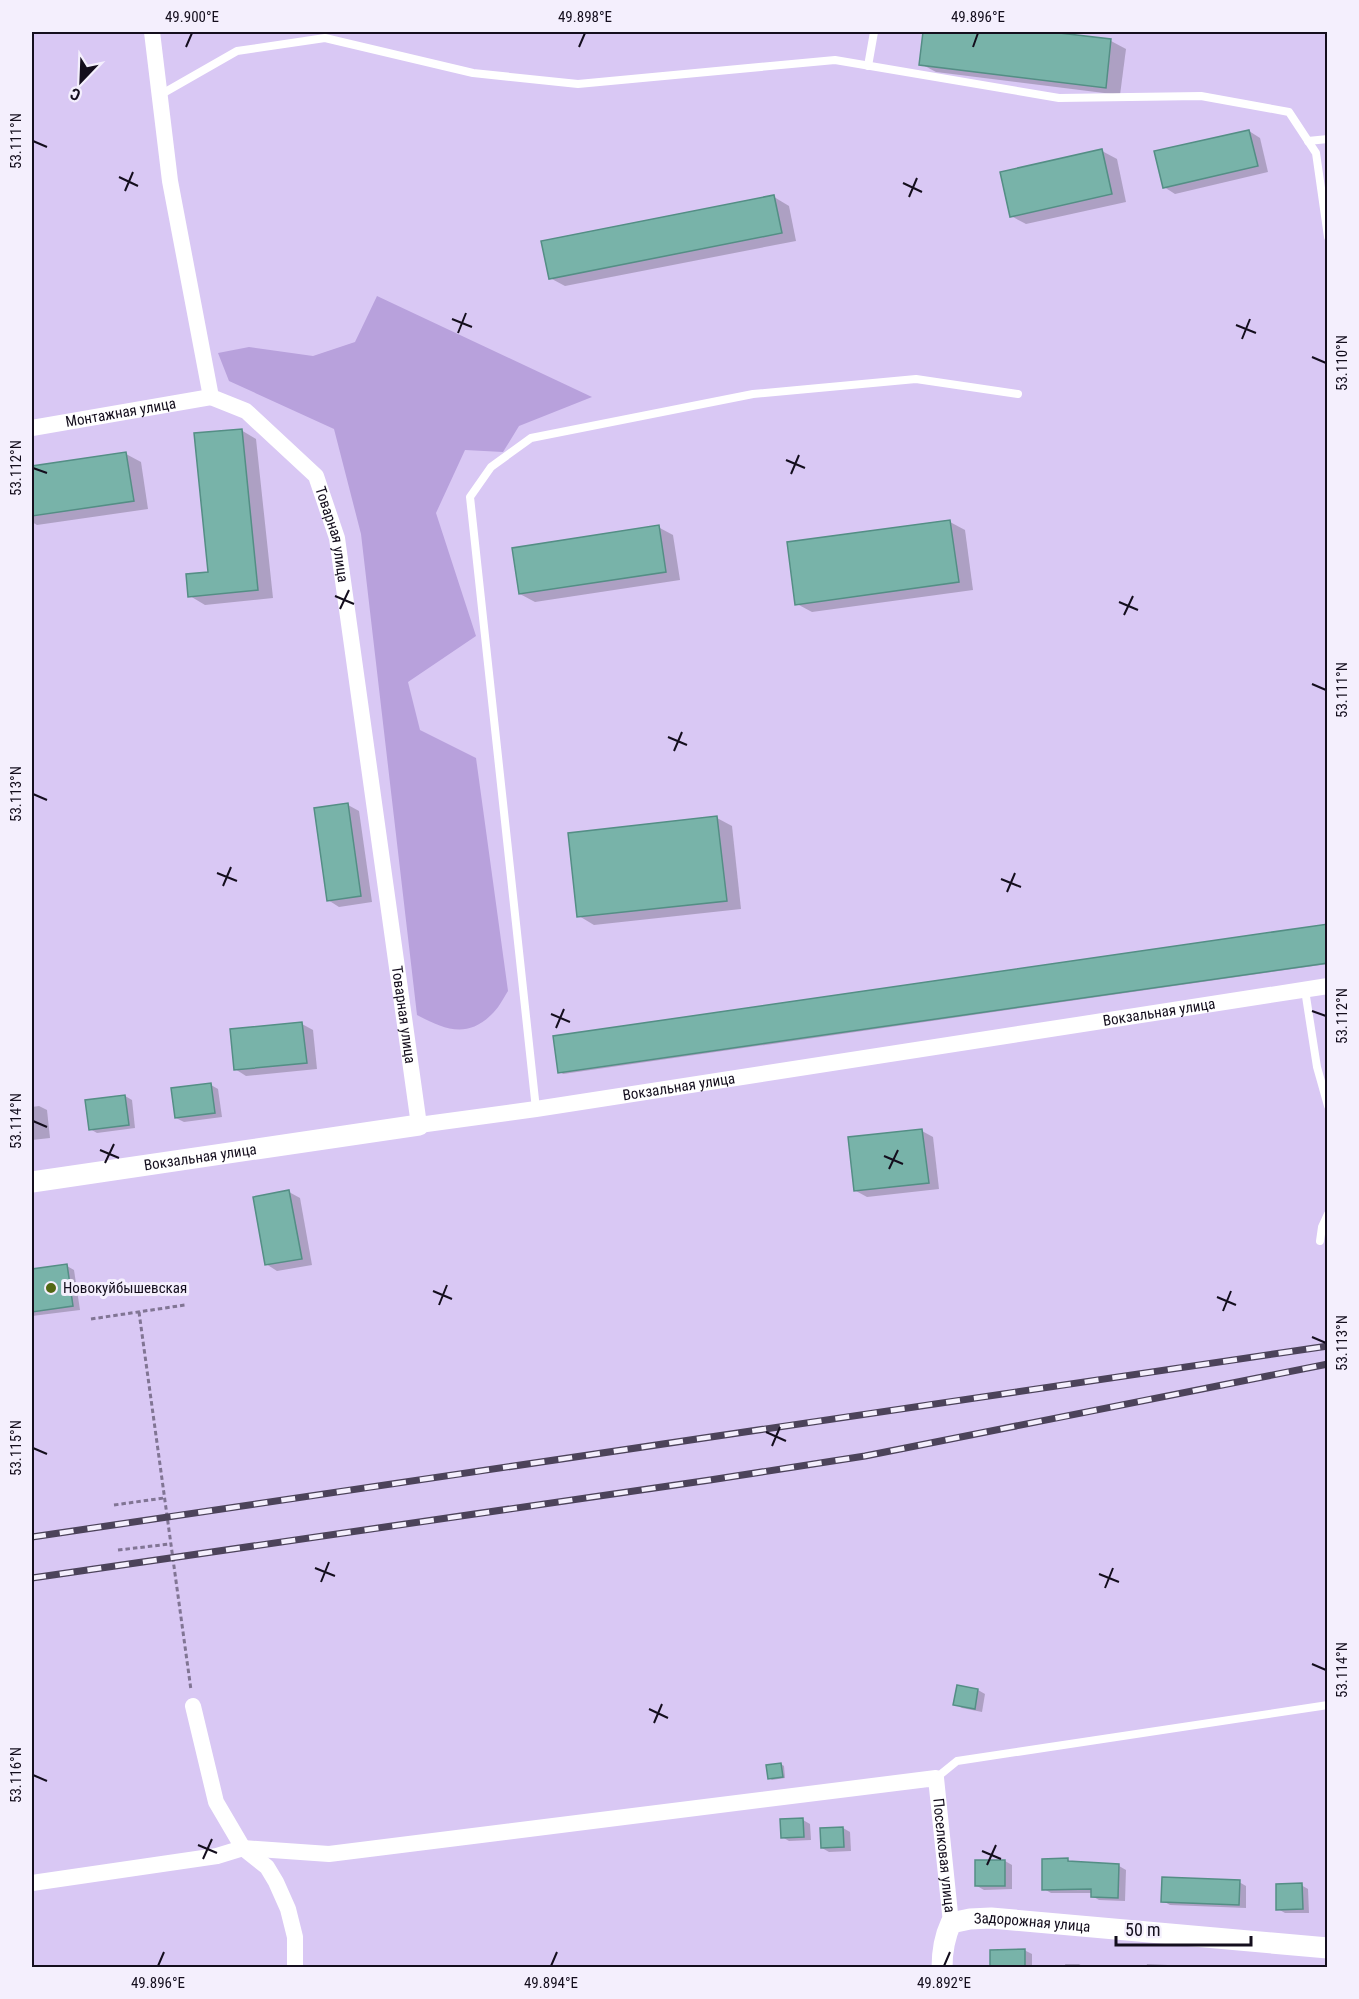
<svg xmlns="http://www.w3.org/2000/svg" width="1359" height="1999" font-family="'Roboto Condensed',sans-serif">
<rect width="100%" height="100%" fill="#d9c8f4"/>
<path fill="#b8a1dc" d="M377 296 592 397 519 426 503 452 465 450 436 513 476 636 408 682 420 730 476 758 508 991C503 999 498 1009 491 1015 466 1039 444 1029 417 1015L361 534 334 429 229 381 218 353 249 347 313 356 355 342Z"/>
<g fill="#0003">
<polygon points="925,32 1038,32 1111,41 1126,49 1120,95 936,72 921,64"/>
<polygon points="1249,131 1260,138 1268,172 1175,194 1164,187"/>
<polygon points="1102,151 1117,159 1126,202 1026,224 1011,216"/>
<polygon points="774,197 789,206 796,241 565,286 550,278"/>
<polygon points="241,430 256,439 273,598 205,605 190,596 210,573"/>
<polygon points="126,454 141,462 148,509 37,525 32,522 32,467"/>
<polygon points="950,522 965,530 973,590 812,612 797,604"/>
<polygon points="658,527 673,535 680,580 535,602 520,594"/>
<polygon points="348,805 359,811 372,902 339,907 328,900"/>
<polygon points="717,818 732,826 741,909 594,925 579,916"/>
<polygon points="1328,926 1328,964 563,1074 560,1072"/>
<polygon points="302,1024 313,1030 317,1069 246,1076 235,1069"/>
<polygon points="211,1085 218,1089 222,1117 184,1122 176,1118"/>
<polygon points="125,1096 132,1100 135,1128 97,1133 90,1129"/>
<polygon points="39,1106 47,1110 50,1138 32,1140 32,1107"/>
<polygon points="922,1131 933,1137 939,1189 867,1197 856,1191"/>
<polygon points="289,1192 300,1198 312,1265 277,1271 266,1264"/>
<polygon points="67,1266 74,1270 80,1310 32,1316 32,1271"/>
<polygon points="958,1687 978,1690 985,1694 982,1712 962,1708 955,1704"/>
<polygon points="781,1764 784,1766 785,1778 772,1780 769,1778"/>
<polygon points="803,1820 810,1824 811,1840 789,1841 782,1837"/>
<polygon points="843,1828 850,1832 851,1851 829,1852 822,1848"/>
<polygon points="1067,1860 1073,1863 1119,1866 1126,1870 1125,1901 1099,1900 1092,1896 1092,1893 1051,1893 1044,1889"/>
<polygon points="1005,1861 1012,1865 1012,1889 984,1890 977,1886"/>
<polygon points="1239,1882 1246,1886 1246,1908 1170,1905 1163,1901"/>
<polygon points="1301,1885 1308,1889 1309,1913 1285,1913 1278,1909"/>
<polygon points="1024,1950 1032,1954 1032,1968 992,1968"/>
<polygon points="1065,1964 1079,1964 1085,1968 1066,1968"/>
<polygon points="1147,1964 1168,1965 1172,1968 1146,1968"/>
</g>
<g fill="#78b3a9" stroke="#548e85" stroke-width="1.5">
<polygon points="923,32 1051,32 1111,39 1106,88 919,65"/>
<polygon points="1249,130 1258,166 1163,188 1154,151"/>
<polygon points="1102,149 1112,194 1010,217 1000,172"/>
<polygon points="774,195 782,233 549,279 541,241"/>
<polygon points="242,429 258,590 188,597 186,574 208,572 194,433"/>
<polygon points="126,452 134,501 32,516 32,466"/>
<polygon points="950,520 959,582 795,605 787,542"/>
<polygon points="659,525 666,572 519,594 512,548"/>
<polygon points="348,803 361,896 327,901 314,808"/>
<polygon points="717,816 727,901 577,917 568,833"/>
<polygon points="1328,924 1328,963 558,1073 553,1036"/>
<polygon points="302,1022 307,1063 234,1070 230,1029"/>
<polygon points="211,1083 215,1113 175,1118 171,1088"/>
<polygon points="125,1095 129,1125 89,1130 85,1100"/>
<polygon points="922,1129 929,1183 854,1191 848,1137"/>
<polygon points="289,1190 302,1259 265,1265 253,1197"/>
<polygon points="67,1264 73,1306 32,1312 32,1269"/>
<polygon points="957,1685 978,1689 975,1709 953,1705"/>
<polygon points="781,1763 783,1777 768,1779 766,1765"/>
<polygon points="803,1818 804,1837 781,1838 780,1819"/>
<polygon points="843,1827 844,1847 821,1848 820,1828"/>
<polygon points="1068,1858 1068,1861 1119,1864 1118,1898 1091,1897 1091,1889 1042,1890 1042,1859"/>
<rect x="975" y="1860" width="30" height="26"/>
<polygon points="1162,1877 1240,1880 1239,1905 1161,1902"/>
<polygon points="1302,1883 1303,1909 1276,1910 1276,1884"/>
<polygon points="1025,1949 1025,1968 990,1968 990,1950"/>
</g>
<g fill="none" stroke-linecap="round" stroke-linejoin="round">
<g stroke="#817594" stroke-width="3" stroke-dasharray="4.5 3" stroke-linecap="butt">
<polyline points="139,1312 191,1690"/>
<polyline points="91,1319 185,1305"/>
<polyline points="114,1505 164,1498"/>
<polyline points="118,1550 170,1544"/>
</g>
<g stroke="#fff" stroke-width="8">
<polyline points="868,66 874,32"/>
<polyline points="160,95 237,51 325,38 473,73 578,84 835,60 1059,98 1201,96 1289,112 1316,153 1328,237"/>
<polyline points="1308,141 1328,139"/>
<polyline points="1305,990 1317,1067 1328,1106"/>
<polyline points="536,1109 470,497 491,467 531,438 753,394 916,379 1018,394"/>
<polyline points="1320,1241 1322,1227 1328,1214"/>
<polyline points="936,1778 957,1761 1328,1705"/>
</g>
<g stroke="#fff" stroke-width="16">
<polyline points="152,32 170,181 211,397"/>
<path id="s1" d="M211 397 246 411 316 476 337 538 419 1125 536 1109 1328 986"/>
<path id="s2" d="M32 428 211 397"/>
<polyline points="193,1706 216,1802 243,1848 267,1867 276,1882 288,1909 295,1937 295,1968"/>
<path id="s3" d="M32 1883 217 1856 243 1848 329 1854 936 1778 951 1923"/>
</g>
<g stroke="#fff" stroke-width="21">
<path id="s4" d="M32 1182 419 1125"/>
<path id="s5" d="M942 1968C942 1951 944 1938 951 1923L970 1919 991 1918 1328 1948"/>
</g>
<defs>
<g id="rail">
<polyline points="32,1537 1328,1346"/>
<polyline points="32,1578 710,1480 865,1456 1328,1364"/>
</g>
</defs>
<use href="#rail" stroke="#4c435a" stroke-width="7"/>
<use href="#rail" stroke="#f4effd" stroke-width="4.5" stroke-dasharray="14" stroke-linecap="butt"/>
</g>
<path fill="none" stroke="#140e1d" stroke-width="2" d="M186 47 192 33M579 47 585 33M973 47 978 33M33 141 47 147M119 177 138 186M903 183 922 192M125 191 133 172M909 197 917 178M452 319 472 327M1236 325 1256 333M458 333 466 313M1242 339 1250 319M1312 357 1326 363M786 460 805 468M33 468 47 473M791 474 799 455M335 596 354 604M1119 602 1138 610M340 609 349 590M1124 615 1133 596M1312 684 1326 690M668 737 687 745M674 751 682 732M33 794 47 800M217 873 237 881M1001 879 1021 887M223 886 231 867M1007 892 1015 873M1312 1011 1326 1016M551 1014 570 1022M556 1028 564 1009M33 1121 47 1127M100 1150 119 1158M884 1156 903 1164M105 1163 114 1144M889 1169 898 1150M433 1291 452 1299M1217 1297 1236 1305M439 1305 447 1285M1223 1311 1231 1291M1312 1337 1326 1343M766 1432 786 1441M772 1446 780 1427M33 1448 47 1454M315 1568 335 1576M1099 1574 1119 1582M321 1582 329 1562M1105 1588 1113 1568M1312 1664 1326 1670M649 1709 668 1718M654 1723 662 1704M33 1775 47 1781M198 1845 217 1853M982 1851 1001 1859M203 1859 212 1839M987 1865 996 1845M158 1966 164 1952M551 1966 557 1952M944 1966 950 1952"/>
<circle fill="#536714" stroke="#f4effd" stroke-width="2" cx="51" cy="1288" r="6"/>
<g text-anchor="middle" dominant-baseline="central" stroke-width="6" stroke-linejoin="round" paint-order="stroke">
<g font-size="15" fill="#140e1d" stroke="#f4effd">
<text stroke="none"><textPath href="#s2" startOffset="90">Монтажная улица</textPath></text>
<text stroke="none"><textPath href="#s1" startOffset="194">Товарная улица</textPath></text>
<text stroke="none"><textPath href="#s1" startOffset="1540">Вокзальная улица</textPath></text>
<text stroke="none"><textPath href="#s1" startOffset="680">Товарная улица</textPath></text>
<text stroke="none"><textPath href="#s1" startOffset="1054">Вокзальная улица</textPath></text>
<text stroke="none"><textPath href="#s4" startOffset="170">Вокзальная улица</textPath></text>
<text stroke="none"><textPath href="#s3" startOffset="990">Поселковая улица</textPath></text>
<text stroke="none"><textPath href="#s5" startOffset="128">Задорожная улица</textPath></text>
</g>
<g font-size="15" fill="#140e1d" stroke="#f4effd" text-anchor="start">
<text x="63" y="1288">Новокуйбышевская</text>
</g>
</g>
<rect width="1359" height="1999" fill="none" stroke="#f4effd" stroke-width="66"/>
<g transform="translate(81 81) rotate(203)" stroke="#f4effd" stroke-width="4.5" paint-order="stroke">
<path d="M0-4.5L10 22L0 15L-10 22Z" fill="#140e1d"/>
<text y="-9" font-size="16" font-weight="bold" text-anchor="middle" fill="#140e1d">С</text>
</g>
<path d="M1116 1936v9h135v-9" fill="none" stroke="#140e1d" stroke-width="3"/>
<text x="1125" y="1936" font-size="18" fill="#140e1d" stroke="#f4effd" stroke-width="4.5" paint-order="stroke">50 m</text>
<rect x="33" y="33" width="1293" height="1933" fill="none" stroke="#140e1d" stroke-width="2"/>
<g font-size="15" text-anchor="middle" fill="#140e1d">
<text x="192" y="22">49.900°E</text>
<text x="585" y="22">49.898°E</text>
<text x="978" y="22">49.896°E</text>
<text transform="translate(16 141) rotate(-90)" y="5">53.111°N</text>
<text transform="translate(1342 363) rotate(-90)" y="5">53.110°N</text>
<text transform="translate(16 468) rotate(-90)" y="5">53.112°N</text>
<text transform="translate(1342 690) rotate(-90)" y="5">53.111°N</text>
<text transform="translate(16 794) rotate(-90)" y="5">53.113°N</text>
<text transform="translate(1342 1016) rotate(-90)" y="5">53.112°N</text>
<text transform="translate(16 1121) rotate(-90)" y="5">53.114°N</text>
<text transform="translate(1342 1343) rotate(-90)" y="5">53.113°N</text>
<text transform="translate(16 1448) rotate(-90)" y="5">53.115°N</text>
<text transform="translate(1342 1670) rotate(-90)" y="5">53.114°N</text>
<text transform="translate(16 1775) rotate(-90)" y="5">53.116°N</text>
<text x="158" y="1988">49.896°E</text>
<text x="551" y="1988">49.894°E</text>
<text x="944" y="1988">49.892°E</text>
</g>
</svg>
